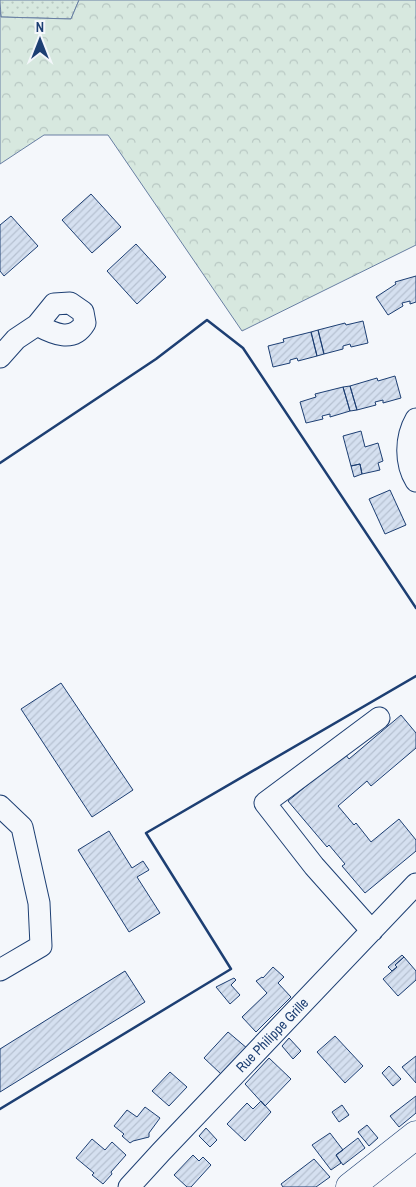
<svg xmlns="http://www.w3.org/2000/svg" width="416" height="1187" font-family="'Archivo Narrow',sans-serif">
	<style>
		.grass { fill: url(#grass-dots); stroke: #687fa3 }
		.forest { fill: url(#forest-crowns); stroke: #687fa3 }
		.building { fill: url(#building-hatch); stroke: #1d3f73 }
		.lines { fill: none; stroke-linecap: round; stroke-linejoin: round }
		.minor-casing { stroke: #1d3f73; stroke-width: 23 }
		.major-casing { stroke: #1d3f73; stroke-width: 29 }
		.minor { stroke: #f4f7fb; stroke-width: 21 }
		.major { stroke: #f4f7fb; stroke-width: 28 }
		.wall { stroke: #1d3f73; stroke-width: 2.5 }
		.labels { text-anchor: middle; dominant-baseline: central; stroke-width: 4; stroke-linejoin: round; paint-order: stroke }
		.street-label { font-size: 14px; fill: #1d3f73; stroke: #f4f7fb }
	</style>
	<defs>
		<pattern id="grass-dots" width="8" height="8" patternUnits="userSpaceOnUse" patternTransform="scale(1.25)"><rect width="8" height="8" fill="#d7e8df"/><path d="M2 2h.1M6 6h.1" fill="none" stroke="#b8c8c3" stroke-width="1.8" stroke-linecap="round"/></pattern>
		<pattern id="forest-crowns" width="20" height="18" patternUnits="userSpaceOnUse" patternTransform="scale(1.25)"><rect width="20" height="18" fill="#d7e8df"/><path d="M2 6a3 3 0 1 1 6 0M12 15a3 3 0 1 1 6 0" fill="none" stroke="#b8c8c3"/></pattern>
		<pattern id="building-hatch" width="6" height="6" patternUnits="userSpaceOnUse" patternTransform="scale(1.25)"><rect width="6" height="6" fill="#d5e0f0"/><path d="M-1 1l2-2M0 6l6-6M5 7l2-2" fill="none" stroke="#b6c1d1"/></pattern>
	</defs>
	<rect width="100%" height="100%" fill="#f4f7fb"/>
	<path class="grass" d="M0,0H79L71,19L1,17Z"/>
	<path class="forest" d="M79,0H416V245L242,331L108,135H44L0,164V10L1,17L71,19Z"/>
	<path class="building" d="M91,194L121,227L92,253L62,220Z
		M11,216L38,246L4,276L0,271V225Z
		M136,244L166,277L137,304L107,271Z
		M416,276V302L410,304V301L402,303L403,306L388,315L376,297L396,284L395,282Z
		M363,321L368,343L351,347L350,344L343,346V349L324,354L318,330L345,323L346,325Z
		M318,330L324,354L317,356L311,332Z
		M311,332L317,356L298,361L297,358L290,360V363L273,367L268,346L284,342L283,339Z
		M395,376L401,398L383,403V400L375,402L376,405L357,410L350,386L377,378L378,381Z
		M350,386L357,410L350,411L343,387Z
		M343,387L350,411L330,417V414L322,416L323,419L306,423L300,402L316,397L315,394Z
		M361,431L365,447L378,443L383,461L378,463L380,470L362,474L360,464L351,466L343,436Z
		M360,464L362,474L354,477L351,466Z
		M390,490L406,525L385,534L369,499Z
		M61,683L133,790L92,817L21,709Z
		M401,715L416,733V748L371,786L367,781L338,806L354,825L356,823L371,842L399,819L416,840V851L365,893L342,866L345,864L329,845L327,847L288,801L345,754L349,759Z
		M109,831L132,868L143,861L149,870L137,877L160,913L129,932L78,850Z
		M402,955L404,957L395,965L397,967L392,971L388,967Z
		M404,957L416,971V980L398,996L383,979L397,967L395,965Z
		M273,967L284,977L278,983L291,997L256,1032L242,1017L267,993L256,981L262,977L263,978Z
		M125,971L145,1002L0,1092V1049Z
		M234,978L236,980L231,985L240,995L230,1004L216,987Z
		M228,1032L248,1049L221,1074L204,1058Z
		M335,1036L363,1066L345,1083L317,1052Z
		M289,1038L301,1051L293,1059L282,1046Z
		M416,1056V1083L402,1067Z
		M269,1058L291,1079L265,1106L245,1084Z
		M389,1066L401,1079L393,1086L382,1073Z
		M170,1072L187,1087L169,1106L152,1091Z
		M416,1096V1113L399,1127L390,1116Z
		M261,1101L271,1112L245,1141L227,1124L247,1103L253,1109Z
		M342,1105L349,1115L339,1122L332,1112Z
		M145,1107L160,1118L149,1133V1137L133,1141L130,1143L122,1136L124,1134L114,1126L127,1110L137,1117Z
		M367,1125L378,1138L369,1146L358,1132Z
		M206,1128L217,1140L210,1147L199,1136Z
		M330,1133L343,1150L336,1155L341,1163L331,1170L312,1145Z
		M358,1138L365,1148L343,1165L336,1155Z
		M92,1139L105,1150L112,1142L126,1155L111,1172L112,1174L103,1184L92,1175L94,1173L76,1158Z
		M193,1155L199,1161L203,1157L211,1165L191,1187H187L174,1175Z
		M314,1159L330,1177L316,1187H283L281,1184Z"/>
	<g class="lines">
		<defs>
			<path id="minor" d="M0,357L16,339L37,325L54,304L70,303L83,312L85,323C73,343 54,334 37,325
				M416,419C405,438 405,463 416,481
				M0,806L22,827L39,903L41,946L0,970
				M372,931L314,866L265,803L379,718
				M129,1187L161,1152L416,884"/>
			<path id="major" d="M350,1187L416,1135"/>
		</defs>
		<use href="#minor" class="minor-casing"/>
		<use href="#major" class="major-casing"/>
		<use href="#minor" class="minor"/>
		<use href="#major" class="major"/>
		<path class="wall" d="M0,463L156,359L207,320L243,348L416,608
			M0,1109L231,969L146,833L416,676"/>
	</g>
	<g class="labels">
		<g class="street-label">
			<text transform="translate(272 1035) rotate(-46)">Rue Philippe Grille</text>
		</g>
	</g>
	<g transform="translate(40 40)" stroke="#f4f7fb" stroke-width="4" paint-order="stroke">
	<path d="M0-4L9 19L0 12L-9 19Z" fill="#1d3f73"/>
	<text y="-8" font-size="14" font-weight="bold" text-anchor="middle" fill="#1d3f73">N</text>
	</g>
</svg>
